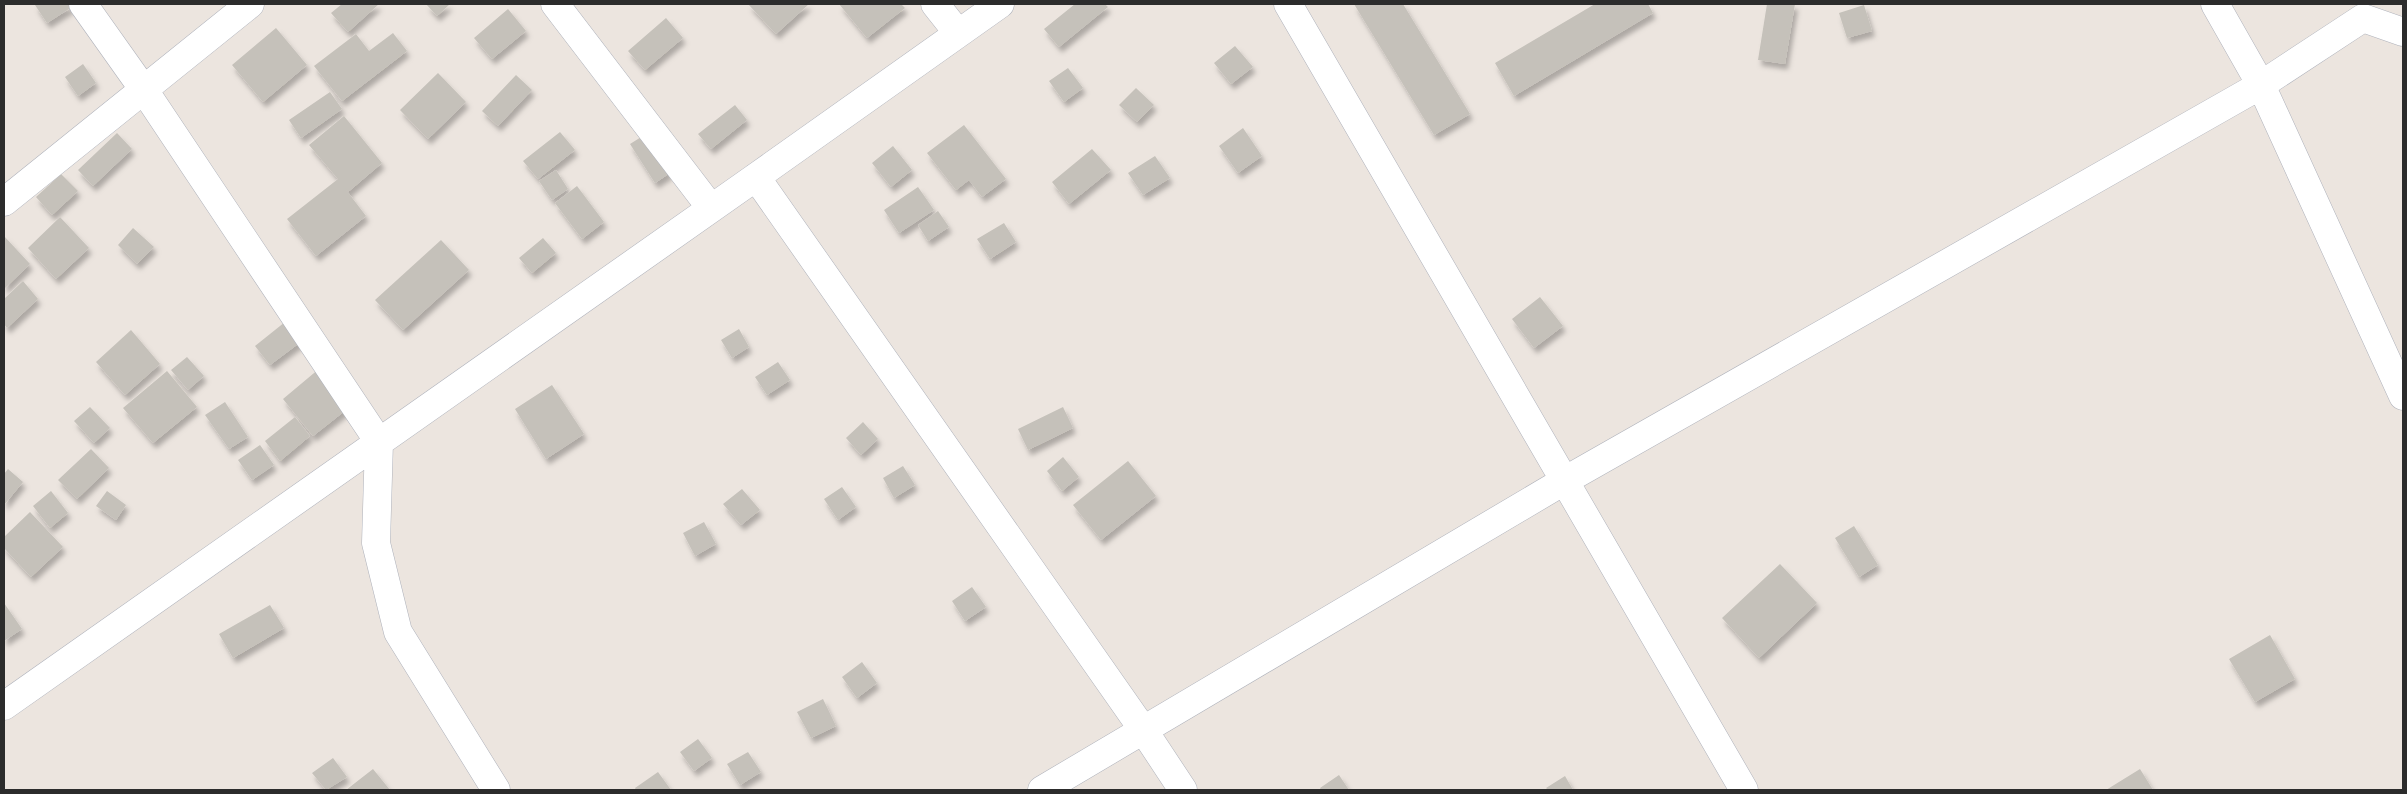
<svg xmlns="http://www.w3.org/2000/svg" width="2407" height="794" font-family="'Work Sans',sans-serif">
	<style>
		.building { fill: #c5c1ba; filter: url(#shadow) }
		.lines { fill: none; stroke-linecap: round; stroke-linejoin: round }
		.minor-casing { stroke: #afb2bb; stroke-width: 29 }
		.minor { stroke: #fff; stroke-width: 28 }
	</style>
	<defs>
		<filter id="shadow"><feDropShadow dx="3" dy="5.5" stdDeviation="2.5" flood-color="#0004"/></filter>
	</defs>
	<rect width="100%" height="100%" fill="#ece5df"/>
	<path class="building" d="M37,4H70L72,7L47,23L35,5Z
		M342,4H379L348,32L331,13Z
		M426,4H450L437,16Z
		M748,4H809L776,34Z
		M839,4H901L905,8L867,38Z
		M1075,4H1105L1108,7L1059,47L1044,29Z
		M1354,4H1403L1470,114L1434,135Z
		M1595,4H1648L1653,13L1514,96L1495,63Z
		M1767,4H1795L1785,64L1758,60Z
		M1864,5L1872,31L1847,38L1839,13Z
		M508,9L526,31L492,59L474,38Z
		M666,18L683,38L645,70L628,51Z
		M276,28L307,65L263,102L232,65Z
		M393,33L407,51L342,101L314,66L356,34L369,51Z
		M1235,46L1253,67L1231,84L1214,63Z
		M83,64L96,83L78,96L65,77Z
		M1068,68L1083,88L1064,102L1049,81Z
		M438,73L466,102L428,139L400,110Z
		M516,75L532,90L498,126L482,111Z
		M1136,88L1154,105L1137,122L1119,105Z
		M330,92L342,109L301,138L289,120Z
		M735,105L747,120L711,149L698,134Z
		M344,116L382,163L348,192L343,186L366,216L316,256L287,219L338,179L309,145Z
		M964,125L1006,179L982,197L969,180L956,190L927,153Z
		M1243,128L1262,156L1238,173L1219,146Z
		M560,132L575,150L538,179L523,161Z
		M117,133L132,149L93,186L78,170Z
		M646,134L670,173L655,183L630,144Z
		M893,146L912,170L891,187L872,163Z
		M1092,149L1111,170L1069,204L1052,182Z
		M1155,156L1170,178L1143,195L1128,173Z
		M556,170L568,189L552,200L539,181Z
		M61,174L78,191L52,215L36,197Z
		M577,186L604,222L582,239L555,203Z
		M918,187L934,210L899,233L884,210Z
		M938,211L949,227L928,241L918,225Z
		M60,217L89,248L56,279L28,248Z
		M1004,223L1016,242L990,259L977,239Z
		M133,228L154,247L137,264L118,245Z
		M4,236L30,264L4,289Z
		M543,238L556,253L532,273L519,258Z
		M441,240L469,270L403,330L375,300Z
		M23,281L38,299L7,328L4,324V299Z
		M1540,297L1563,326L1534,348L1512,319Z
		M290,318L306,338L270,365L255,346Z
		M739,329L749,347L732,358L721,340Z
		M131,330L160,364L125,395L96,362Z
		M187,357L204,376L188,390L171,370Z
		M778,362L790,380L767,395L755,377Z
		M320,368L351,406L313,436L283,399Z
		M167,371L197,407L153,443L123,408Z
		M552,385L584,434L546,459L515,409Z
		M225,402L248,437L229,449L205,415Z
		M90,407L110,428L94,443L74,421Z
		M1063,407L1073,428L1028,450L1018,429Z
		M295,417L310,436L280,461L265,441Z
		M863,422L878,439L861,455L846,438Z
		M260,445L274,465L252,480L238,460Z
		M91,449L109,468L77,499L58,480Z
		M1063,457L1079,477L1062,491L1047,471Z
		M1128,461L1156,496L1101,540L1073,505Z
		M903,466L915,485L894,498L883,478Z
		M8,469L23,482L4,505V474Z
		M842,487L856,507L838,520L824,499Z
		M742,489L760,510L741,525L723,504Z
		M51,491L68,513L50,528L33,506Z
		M107,491L126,505L116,520L96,506Z
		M30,512L63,547L31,577L4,548V537Z
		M704,522L716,544L695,556L683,533Z
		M1854,526L1878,565L1859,577L1835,538Z
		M1780,564L1817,603L1759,658L1722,618Z
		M972,587L986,607L965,621L952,601Z
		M4,603L22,629L4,641Z
		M270,605L284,628L233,658L219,634Z
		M2270,635L2295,679L2255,702L2229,659Z
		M862,662L877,683L857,698L842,677Z
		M823,699L836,726L811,738L797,712Z
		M698,739L712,758L694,771L680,752Z
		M748,752L761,772L740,785L727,764Z
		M333,758L347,777L326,790L312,773Z
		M373,769L390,790H346Z
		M2140,769L2153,790H2106Z
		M658,772L671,790H636L635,788Z
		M1339,775L1349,790H1321L1320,788Z
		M1565,776L1573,790H1548L1546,788Z"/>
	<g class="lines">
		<defs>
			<path id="minor" d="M83,4L144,90L379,442L376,543L398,632L496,790
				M555,4L711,208
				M935,4L958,33
				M1288,4L1744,790
				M2215,4L2261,85L2403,396
				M756,177L1144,731L1183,790
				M4,202L250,4
				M4,706L756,177L1000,4
				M1042,790L1564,481L2261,85L2363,18L2403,32"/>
		</defs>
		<use href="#minor" class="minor-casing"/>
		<use href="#minor" class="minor"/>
	</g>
	<rect width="2407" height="794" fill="none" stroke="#2c2c2c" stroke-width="10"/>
</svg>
